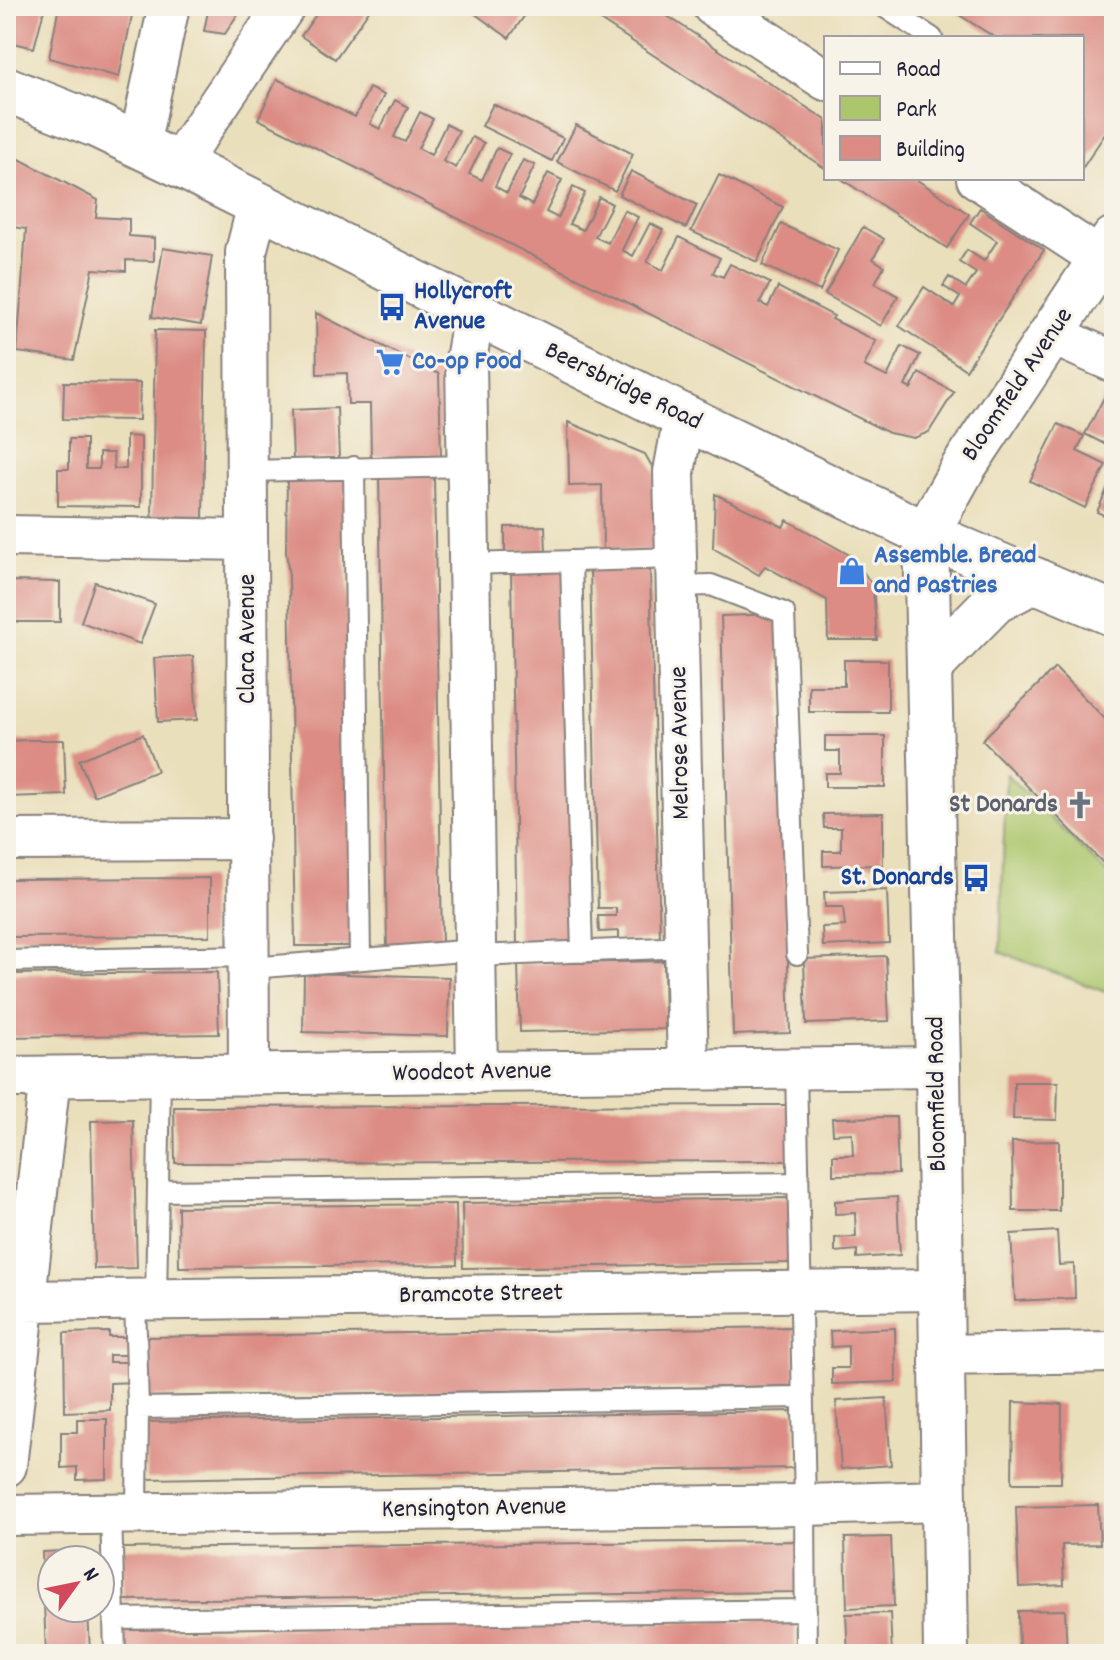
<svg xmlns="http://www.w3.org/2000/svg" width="1120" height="1660" font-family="Dekko,sans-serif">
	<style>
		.green { fill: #acc66c; stroke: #677454; stroke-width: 2 }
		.building { fill: #dc8c84 }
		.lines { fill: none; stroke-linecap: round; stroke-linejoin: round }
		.service-casing { stroke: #86807b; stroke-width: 24 }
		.minor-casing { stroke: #86807b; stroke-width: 44 }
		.tertiary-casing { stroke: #86807b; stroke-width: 48 }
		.secondary-casing { stroke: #86807b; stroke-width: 48 }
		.service { stroke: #fff; stroke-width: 20 }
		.minor { stroke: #fff; stroke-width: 40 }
		.tertiary { stroke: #fff; stroke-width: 44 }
		.secondary { stroke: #fff; stroke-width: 44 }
		.labels { text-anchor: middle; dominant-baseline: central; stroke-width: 6; stroke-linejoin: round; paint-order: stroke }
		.transit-label { font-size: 26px; font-weight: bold; fill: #164399; stroke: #f7f3e8; text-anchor: start }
		.shop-label { font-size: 26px; font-weight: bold; fill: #366cbe; stroke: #f7f3e8; text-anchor: start }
		.street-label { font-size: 26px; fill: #22223b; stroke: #f7f3e8 }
		.worship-label { font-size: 26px; font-weight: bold; fill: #5b616d; stroke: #f7f3e8; text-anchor: end }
	</style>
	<rect width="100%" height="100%" fill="#f7f3e8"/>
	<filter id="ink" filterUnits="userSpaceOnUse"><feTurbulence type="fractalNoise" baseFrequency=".0125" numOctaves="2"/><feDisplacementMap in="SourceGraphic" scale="16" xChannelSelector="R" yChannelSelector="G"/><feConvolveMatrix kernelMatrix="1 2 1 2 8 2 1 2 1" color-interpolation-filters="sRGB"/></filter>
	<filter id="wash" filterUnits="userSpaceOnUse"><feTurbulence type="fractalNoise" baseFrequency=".006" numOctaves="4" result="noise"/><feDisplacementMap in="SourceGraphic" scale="32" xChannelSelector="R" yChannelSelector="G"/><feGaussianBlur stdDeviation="1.8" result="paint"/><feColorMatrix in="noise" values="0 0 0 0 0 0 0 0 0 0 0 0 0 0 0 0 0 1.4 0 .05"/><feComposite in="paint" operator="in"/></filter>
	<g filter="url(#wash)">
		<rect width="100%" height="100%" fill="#eadfbb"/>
		<path class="green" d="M1006,774L1114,880V977L1105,992L1000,952Z"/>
		<g id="blocks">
			<path class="building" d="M6,6H45L34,48L6,41Z
				M59,6H134L119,77L49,58Z
				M209,6H243L225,34L204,31Z
				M322,6H372L335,59L301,36Z
				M464,6H525L529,9L509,38Z
				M579,6H652L777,88L826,120V169Z
				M945,6H1114V120L1082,169V38H996Z
				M277,79L355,117L369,88L384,95L370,124L380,129L395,100L408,107L394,137L405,142L420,112L433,119L418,148L431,155L446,124L459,131L443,161L456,168L472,137L484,143L469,174L482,180L497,148L510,154L495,186L507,193L523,160L535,165L519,198L532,205L548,173L562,180L546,212L558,218L573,187L585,193L569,224L583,230L599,197L612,204L595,237L608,243L624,210L638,217L622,250L633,256L650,223L663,230L647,262L663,270L679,237L720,258L713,273L723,277L730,264L770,283L760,303L768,307L778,287L834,316L832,319L876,341L864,366L887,377L902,346L920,355L905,386L911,389L919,373L954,392L929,432L914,438L889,433L258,119Z
				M493,104L563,138L552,161L482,126Z
				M576,125L633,154L615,191L557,162Z
				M6,152L98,200L96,217L129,219V236L154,238V261L126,260V271L93,269L74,360L17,352L26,229L6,226Z
				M631,171L697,205L686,228L619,195Z
				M719,175L783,207L757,262L691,231Z
				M840,178H914L969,214L947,248Z
				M980,208L1044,250L966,370L899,326L924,287L954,307L960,297L943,286L949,277L966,288L976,273L959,262L967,250L984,261L997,241L970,223Z
				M781,224L838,250L820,291L762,265Z
				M863,227L884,239L873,259L884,266L875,283L898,296L881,326L825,294Z
				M163,248L212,256L201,325L152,317Z
				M316,313L439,374L441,456L371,457L370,404H348L347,373L317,374Z
				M155,330L206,331L203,518L152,517Z
				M64,382L140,383L139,420L63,419Z
				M1110,386L1114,388V449L1085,434Z
				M337,408L339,458L293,460L291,410Z
				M568,422L645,454L655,472L657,550L603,551L602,485L569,486Z
				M1058,424L1084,436L1077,451L1106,465L1085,508L1030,481Z
				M126,436L141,437V507L58,506V469H69V439H86V469H99V453H113L114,469H126Z
				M1114,473V520L1097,512Z
				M434,475L442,945L387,946L379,476Z
				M346,476L344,552L347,575L353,946H295L289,576L286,552L287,477Z
				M715,494L783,527L787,520L853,557L873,586L877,640H828L827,600L765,566L759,575L713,548Z
				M545,526L546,552L505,553V527Z
				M650,567L660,939L619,941V931L599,932L598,916H616V908H598L590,569Z
				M570,569L575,944L517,945L511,570Z
				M6,581L60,582V622H6Z
				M95,582L155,604L140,644L81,622Z
				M778,614L790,1033L733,1035L721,616Z
				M193,656L197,720L158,722L154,658Z
				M844,660H888V712H809V686H844Z
				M1055,668L1114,728V874L982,740Z
				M143,734L157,771L94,796L79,760Z
				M825,736H885V787H825V773H840V751H825Z
				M30,740H64L66,795L6,797V741Z
				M883,813V865L823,866V851H841V828H824L823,814Z
				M210,878V936L6,937V879Z
				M887,890L889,943L823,946L822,927L845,926L843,907H825L824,892Z
				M886,956L889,1021L806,1024L804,959Z
				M664,961L665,1029L520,1032L518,964Z
				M217,972L219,1034L6,1037V974Z
				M304,973L449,977L448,1036L303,1032Z
				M1014,1082H1058L1057,1120L1013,1119Z
				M791,1105V1161L175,1163L174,1107Z
				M896,1117L898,1174L833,1175V1155H853L852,1133L833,1134L832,1118Z
				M133,1120L137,1268L94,1269L91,1121Z
				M1059,1141V1211H1013L1012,1142Z
				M897,1197L900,1255L857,1258V1250L835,1252V1238L856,1237L855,1213L835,1214V1201Z
				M791,1198L792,1263L463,1268L462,1203Z
				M456,1204L457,1265L179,1267L178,1207Z
				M1057,1231L1059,1265L1074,1264L1075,1298L1015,1301L1011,1234Z
				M794,1327L795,1386L146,1397V1337Z
				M895,1328L896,1382L832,1384V1368H848V1346L831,1347L830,1331Z
				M109,1332V1337H133V1355H109V1362H133L134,1382L110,1383V1410L65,1412L64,1333Z
				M886,1398L891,1465L841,1469L836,1401Z
				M1013,1402L1062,1404L1061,1483H1012Z
				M794,1411L795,1468L146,1479L145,1422Z
				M77,1419H107V1479L77,1480V1467L61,1468V1432H77Z
				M1098,1505L1100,1544L1062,1545L1064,1585L1019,1587L1016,1507Z
				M891,1537L894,1606L847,1608L845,1538Z
				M801,1541L802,1592L123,1600L122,1548Z
				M85,1550L86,1560H52V1608H88L90,1654H46L42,1552Z
				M1065,1610L1067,1654H1019L1018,1611Z
				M890,1613L892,1654H848L846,1614Z
				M795,1620V1654H121V1630Z"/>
		</g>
	</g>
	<g filter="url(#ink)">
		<use href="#blocks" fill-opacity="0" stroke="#86807b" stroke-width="2"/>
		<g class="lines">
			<defs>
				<path id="service" d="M883,6L932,38
					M354,467L360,959
					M247,471L468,466
					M571,561L582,952
					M469,564L676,558
					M678,586L711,585L784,613L797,954
					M476,956L686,947
					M6,961L251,956
					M251,968L475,950
					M796,1068L805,1505L806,1654
					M158,1191L798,1183
					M135,1299L138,1408L137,1513
					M156,1299L160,1076
					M138,1408L802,1397
					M111,1513L115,1654
					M115,1619L806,1610"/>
				<path id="minor" d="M713,6L826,80
					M139,145L169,6
					M178,164L285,6
					M977,178L1101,259
					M474,313L466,360L477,1073
					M1051,334L1114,362
					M684,417L674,472L688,1070
					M6,536L247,540
					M6,840L249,839
					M249,1075L246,252L258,205
					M6,1077L938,1067
					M23,1301L939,1290
					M941,1355L1114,1352
					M6,1466L50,1077
					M6,1515L805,1505L942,1501"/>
				<path id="tertiary" d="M930,667L995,601L1035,580
					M946,1654L938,1067L926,534L963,468L1114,239"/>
				<path id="secondary" d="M6,89L96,125L178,164L684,417L926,534L1114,614"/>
			</defs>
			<use href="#service" class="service-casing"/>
			<use href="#minor" class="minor-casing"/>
			<use href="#tertiary" class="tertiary-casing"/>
			<use href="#secondary" class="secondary-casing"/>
			<use href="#service" class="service"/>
			<use href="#minor" class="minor"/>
			<use href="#tertiary" class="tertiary"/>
			<use href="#secondary" class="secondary"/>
		</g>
	</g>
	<defs>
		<symbol id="bus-bare" viewBox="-9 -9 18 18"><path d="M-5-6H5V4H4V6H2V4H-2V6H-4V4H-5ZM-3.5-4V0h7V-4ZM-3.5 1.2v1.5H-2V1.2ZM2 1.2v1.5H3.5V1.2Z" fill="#1a4fb4" stroke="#f7f3e8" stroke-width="2.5" paint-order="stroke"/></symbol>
		<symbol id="supermarket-bare" viewBox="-9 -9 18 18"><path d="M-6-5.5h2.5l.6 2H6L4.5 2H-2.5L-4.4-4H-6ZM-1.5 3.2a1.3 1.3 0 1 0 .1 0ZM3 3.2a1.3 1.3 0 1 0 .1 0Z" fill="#3f7fe0" stroke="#f7f3e8" stroke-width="2.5" paint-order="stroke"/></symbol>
		<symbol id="shop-bare" viewBox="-9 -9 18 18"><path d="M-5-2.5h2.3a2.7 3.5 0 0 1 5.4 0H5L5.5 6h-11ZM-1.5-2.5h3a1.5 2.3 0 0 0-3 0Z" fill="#3f7fe0" stroke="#f7f3e8" stroke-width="2.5" paint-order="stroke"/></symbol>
		<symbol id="church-bare" viewBox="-9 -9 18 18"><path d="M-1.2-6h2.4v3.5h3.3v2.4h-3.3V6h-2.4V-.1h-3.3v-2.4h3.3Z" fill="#6b7280" stroke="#f7f3e8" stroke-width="2.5" paint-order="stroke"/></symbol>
	</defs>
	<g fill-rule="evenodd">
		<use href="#bus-bare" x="372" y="287" width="40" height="40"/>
		<use href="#supermarket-bare" x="370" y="342" width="40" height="40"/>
		<use href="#shop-bare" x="832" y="551" width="40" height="40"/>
		<use href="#church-bare" x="1060" y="785" width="40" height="40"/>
		<use href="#bus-bare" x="956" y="858" width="40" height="40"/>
	</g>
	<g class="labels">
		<g class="transit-label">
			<text x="414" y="292">Hollycroft<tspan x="414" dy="30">Avenue</tspan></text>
			<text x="954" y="878" text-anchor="end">St. Donards</text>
		</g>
		<g class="shop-label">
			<text x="412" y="362">Co-op Food</text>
			<text x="874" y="556">Assemble. Bread<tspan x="874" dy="30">and Pastries</tspan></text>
		</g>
		<g class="street-label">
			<text transform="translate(1018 385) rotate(-56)">Bloomfield Avenue</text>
			<text transform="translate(623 387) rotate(26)">Beersbridge Road</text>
			<text transform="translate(248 639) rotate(-90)">Clara Avenue</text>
			<text transform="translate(681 743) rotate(-91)">Melrose Avenue</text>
			<text transform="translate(472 1073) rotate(-1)">Woodcot Avenue</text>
			<text transform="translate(938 1094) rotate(-91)">Bloomfield Road</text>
			<text transform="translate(481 1295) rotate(-1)">Bramcote Street</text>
			<text transform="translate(474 1509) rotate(-1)">Kensington Avenue</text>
		</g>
		<g class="worship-label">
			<text x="1058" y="805">St Donards</text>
		</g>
	</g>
	<rect width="1120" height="1660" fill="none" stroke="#f7f3e8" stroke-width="32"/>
	<rect x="824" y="36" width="260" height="144" fill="#f7f3e8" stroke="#a29fa3" stroke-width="2"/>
	<rect x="840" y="62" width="40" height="12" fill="#ffffff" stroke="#a29fa3" stroke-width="2"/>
	<text x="896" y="76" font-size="24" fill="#22223b">Road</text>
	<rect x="840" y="96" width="40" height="24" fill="#acc66c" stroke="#a29fa3" stroke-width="2"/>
	<text x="896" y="116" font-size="24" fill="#22223b">Park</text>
	<rect x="840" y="136" width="40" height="24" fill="#dc8c84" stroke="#a29fa3" stroke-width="2"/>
	<text x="896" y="156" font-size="24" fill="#22223b">Building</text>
	<g transform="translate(76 1584) rotate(57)"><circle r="38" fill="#f7f3e8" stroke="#a29fa3" stroke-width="2"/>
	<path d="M0-6L14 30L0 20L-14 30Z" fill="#d1495b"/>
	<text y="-12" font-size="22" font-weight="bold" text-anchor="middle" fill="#22223b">N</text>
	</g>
</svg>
